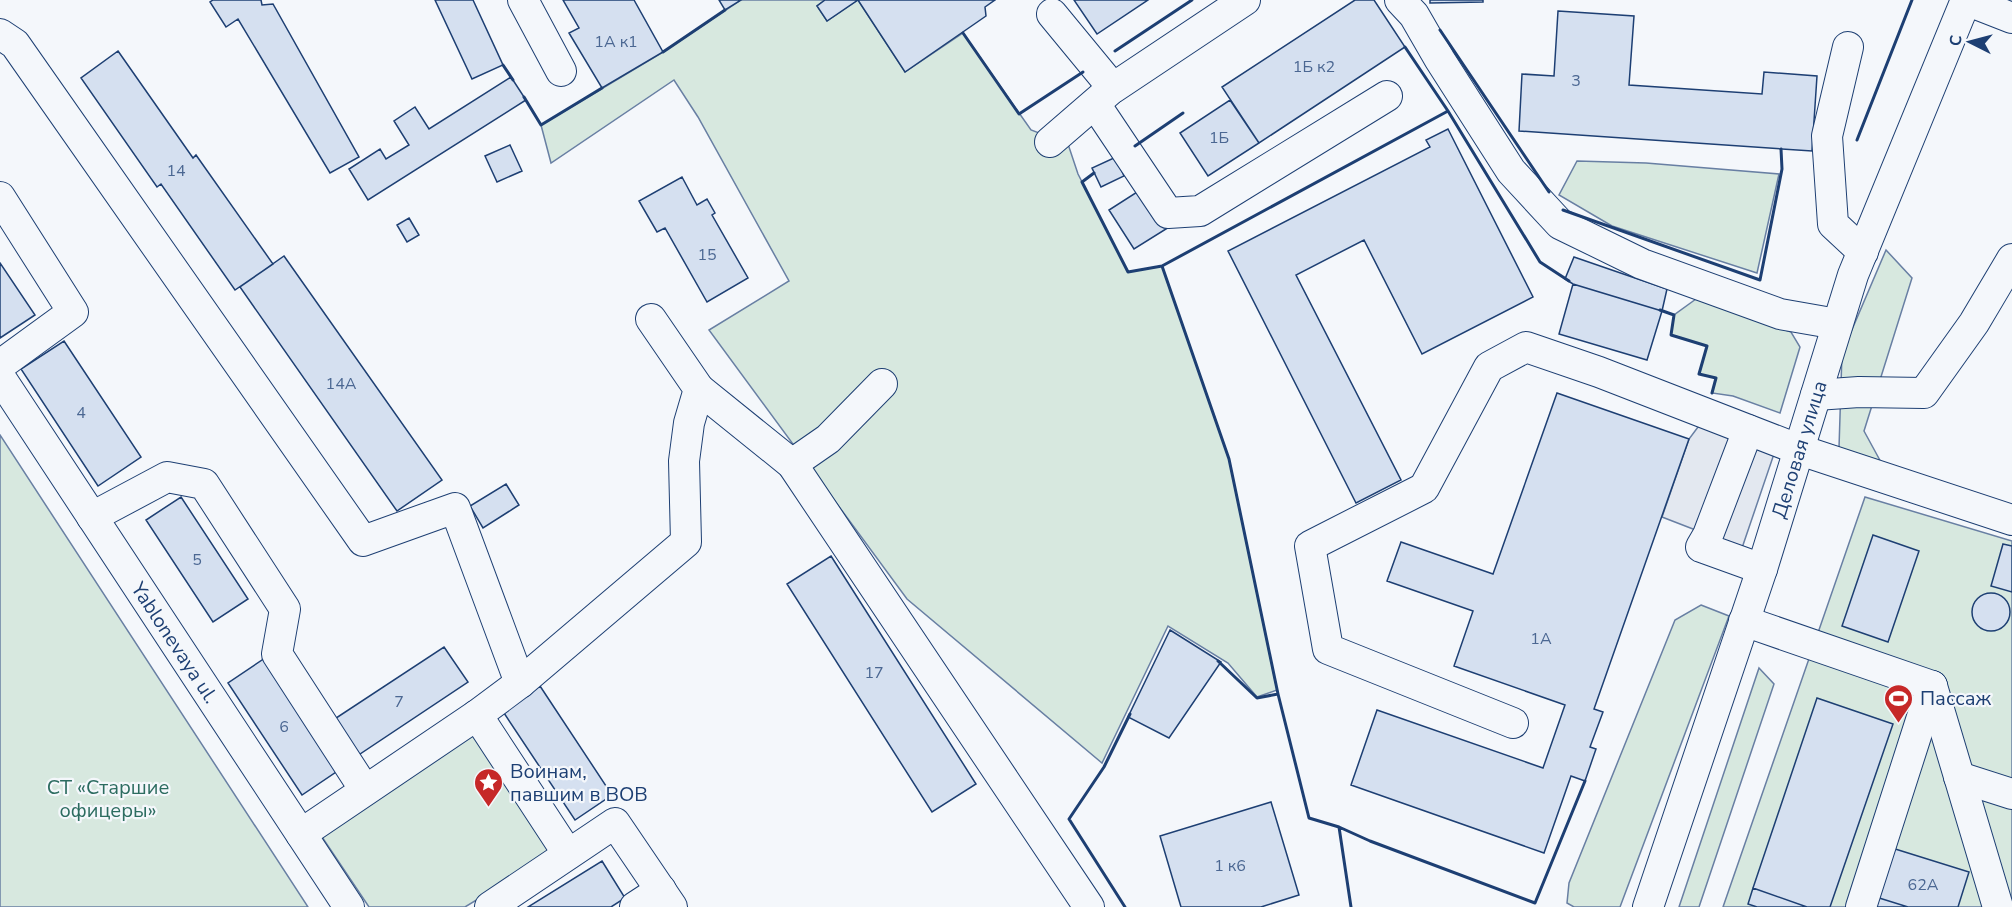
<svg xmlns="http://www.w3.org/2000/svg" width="2012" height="907" font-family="'Nunito Sans',sans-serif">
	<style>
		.green { fill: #d7e8df; stroke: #687fa3; stroke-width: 1.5 }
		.parking { fill: #e3e8f0; stroke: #687fa3; stroke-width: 1.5 }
		.building { fill: #d5e0f0; stroke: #1d3f73; stroke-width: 1.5 }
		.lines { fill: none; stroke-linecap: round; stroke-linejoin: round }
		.minor-casing { stroke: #1d3f73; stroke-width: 32 }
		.minor { stroke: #f4f7fb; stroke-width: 30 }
		.wall { stroke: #1d3f73; stroke-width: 3 }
		.labels { text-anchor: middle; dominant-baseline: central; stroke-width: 4.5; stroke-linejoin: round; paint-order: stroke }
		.number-label { font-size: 16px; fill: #4b6792 }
		.street-label { font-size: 20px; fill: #1d3f73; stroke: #f4f7fb }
		.poi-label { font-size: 20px; fill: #1d3f73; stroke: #f4f7fb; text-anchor: start }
		.park-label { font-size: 20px; fill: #2c6c60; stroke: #f4f7fb }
	</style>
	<rect width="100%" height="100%" fill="#f4f7fb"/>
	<path class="green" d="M741,0H825L817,6L827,21L858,0L905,72L963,33L1031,130L1068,144L1078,174L1128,272L1162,266L1229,459L1277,690L1257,697L1228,663L1168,626L1102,763L907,599L709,330L789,281L698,117L674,80L551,163L541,125L663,52Z
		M1577,161L1646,163L1779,174L1757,273L1612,226L1559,195Z
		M1886,250L1912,278L1864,431L1882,464L1839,448L1842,353Z
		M1696,299L1791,332L1800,347L1780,413L1733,396L1712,393L1716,378L1699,374L1707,346L1671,335L1674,315Z
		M0,435L308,907H0Z
		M1865,497L2012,541V907H1723Z
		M1701,605L1729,616L1620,907H1574L1567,903L1569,883L1675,620Z
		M1759,668L1774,684L1699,907H1679Z
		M472,730L552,854L465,907H369L320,834Z"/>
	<path class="parking" d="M1701,423L1775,451L1742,548L1662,517L1689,439Z"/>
	<path class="building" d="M213,0H261L262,5L273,4L359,157L330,173L238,19L226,27L210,2Z
		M435,0H473L503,65L472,79Z
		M563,0H634L663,52L602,88L569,33L579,28Z
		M719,0H741L725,10Z
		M825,0H995L985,7L986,16L905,72L858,0L827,21L817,6Z
		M1074,0H1148L1097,34Z
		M1355,0H1374L1405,47L1259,143L1222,87Z
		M1430,0H1483V2L1430,3Z
		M1558,11L1634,16L1629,85L1762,94L1764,72L1817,76L1812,151L1519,131L1522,74L1554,76Z
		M118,51L193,158L196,155L273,264L235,290L161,184L157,187L81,78Z
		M511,77L526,100L368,200L349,169L380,149L386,159L409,145L394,121L415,107L429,129Z
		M1230,100L1259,143L1208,176L1180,133Z
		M1448,129L1533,297L1422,354L1364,240L1296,275L1401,480L1356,503L1228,251L1430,147L1426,140Z
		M510,145L522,171L497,182L485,156Z
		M1116,157L1124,176L1101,187L1092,168Z
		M682,177L697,205L707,199L715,213L712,215L748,278L707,302L665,228L657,232L639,201Z
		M1148,185L1174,224L1134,249L1109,210Z
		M409,218L419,235L407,242L397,225Z
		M284,256L442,480L397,511L240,287Z
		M1574,257L1667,289L1662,311L1573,284L1565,279Z
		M0,263L35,315L0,338Z
		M1573,284L1662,311L1647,360L1559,334Z
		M64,341L141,457L98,486L21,369Z
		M1557,393L1689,439L1594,709L1603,712L1590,747L1596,749L1585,781L1571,776L1544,853L1351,785L1377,710L1543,768L1565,705L1454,666L1473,611L1387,581L1401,542L1493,574Z
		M506,484L519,505L483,528L470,506Z
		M181,497L248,599L213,622L146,520Z
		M1873,535L1919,551L1888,642L1842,626Z
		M2003,544L2012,546V592L1991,586Z
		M831,556L976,784L932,812L787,584Z
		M1972 612a19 19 0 1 1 38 0a19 19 0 1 1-38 0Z
		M1170,630L1221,662L1169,738L1128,717Z
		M444,647L468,682L354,758L330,722Z
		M265,658L339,770L302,795L228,683Z
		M540,686L612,795L575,820L502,710Z
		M1817,698L1893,724L1830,907H1807L1753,888Z
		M1271,802L1299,895L1261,907H1181L1160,836Z
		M1892,848L1969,872L1958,907H1908L1876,897Z
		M602,861L625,898L611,907H528Z
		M1753,888L1807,907H1757L1748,904Z
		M1876,897L1908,907H1873Z"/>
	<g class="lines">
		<defs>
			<g id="minor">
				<path d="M523,0L561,71"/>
				<path d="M1400,0L1414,15L1440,60L1511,171L1560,224L1642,264L1780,314L1837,324"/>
				<path d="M1966,0L2012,18"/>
				<path d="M1052,14L1113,88L1245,0"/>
				<path d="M0,34L15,44L363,541L455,508L520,683"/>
				<path d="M1848,47L1827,136L1833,224L1863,252"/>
				<path d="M1095,104L1168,213L1200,211L1387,96"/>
				<path d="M1050,142L1109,91"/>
				<path d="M0,197L73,312L0,365"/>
				<path id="s1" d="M0,377L349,907"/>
				<path d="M699,389L792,464L1089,907"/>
				<path d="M1816,395L1859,392L1924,393L1974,323L2012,259"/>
				<path d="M1748,430L1708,535L1701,547L1762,569"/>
				<path d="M792,464L828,439L882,384"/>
				<path d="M92,517L167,477L204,484L285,609L277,654L365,790"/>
				<path d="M1744,621L1932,686"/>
				<path d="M1932,686L1998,907"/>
				<path d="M477,715L568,854"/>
				<path d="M1513,723L1328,649L1310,546L1424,488L1489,367L1526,347L1599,372L1800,450L2012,520"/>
				<path d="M1959,777L2012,794"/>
				<path d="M301,834L477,715L520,683L686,542L684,461L689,423L699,389L651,319"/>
				<path d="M490,907L615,823L672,907"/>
				<path d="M635,907L661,890"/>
				<path id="s2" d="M1648,907L1762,569L1853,275L1966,0"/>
				<path d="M1861,907L1932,686"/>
			</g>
		</defs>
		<use href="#minor" class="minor-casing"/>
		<use href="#minor" class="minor"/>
		<path class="wall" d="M1440,30L1549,192
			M963,33L1019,114L1083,72
			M1405,47L1448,111L1540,262L1569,281
			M1115,51L1192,0
			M663,52L725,10
			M503,65L513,80
			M524,97L541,125L602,88
			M1857,140L1912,0
			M1135,146L1183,113
			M1094,173L1082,182L1128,272L1162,266L1229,459L1278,694
			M1563,210L1760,280L1782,169L1781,149
			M1162,266L1448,111
			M1660,310L1674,315L1671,335L1707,346L1699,374L1716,378L1712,393
			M1218,661L1257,698L1278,694L1309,818L1339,827L1351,907
			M1339,827L1370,841L1535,903L1585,781
			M1125,907L1069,819L1104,767L1130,714"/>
	</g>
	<defs>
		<symbol id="stadium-pin" viewBox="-11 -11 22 30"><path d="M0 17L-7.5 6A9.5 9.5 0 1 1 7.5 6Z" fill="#c62828" stroke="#f4f7fb"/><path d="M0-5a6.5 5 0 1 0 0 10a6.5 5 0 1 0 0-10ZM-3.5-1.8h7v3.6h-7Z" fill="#fff"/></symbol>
		<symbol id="sight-pin" viewBox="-11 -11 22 30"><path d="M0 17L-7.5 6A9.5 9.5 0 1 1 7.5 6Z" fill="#c62828" stroke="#f4f7fb"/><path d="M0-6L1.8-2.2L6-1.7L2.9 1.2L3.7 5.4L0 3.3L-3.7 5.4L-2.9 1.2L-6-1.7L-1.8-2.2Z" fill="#fff"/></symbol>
	</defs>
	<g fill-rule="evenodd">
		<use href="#stadium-pin" x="1882" y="682" width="33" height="45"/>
		<use href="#sight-pin" x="472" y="766" width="33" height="45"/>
	</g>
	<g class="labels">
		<g class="number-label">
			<text x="616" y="42">1А к1</text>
			<text x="1314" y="67">1Б к2</text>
			<text x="1576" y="81">3</text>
			<text x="1219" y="138">1Б</text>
			<text x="176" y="171">14</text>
			<text x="707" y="255">15</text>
			<text x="341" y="384">14А</text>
			<text x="81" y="413">4</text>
			<text x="197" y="560">5</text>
			<text x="1541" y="639">1А</text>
			<text x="874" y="673">17</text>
			<text x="399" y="702">7</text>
			<text x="284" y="727">6</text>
			<text x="1230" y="866">1 к6</text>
			<text x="1923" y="885">62А</text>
		</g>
		<g class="street-label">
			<text stroke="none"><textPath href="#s2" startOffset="482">Деловая улица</textPath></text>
			<text stroke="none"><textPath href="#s1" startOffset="318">Yablonevaya ul.</textPath></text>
		</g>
		<g class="poi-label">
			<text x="1920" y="698">Пассаж</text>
			<text x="510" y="771">Воинам,<tspan x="510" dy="23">павшим в ВОВ</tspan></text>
		</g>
		<g class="park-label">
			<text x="108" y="787">СТ «Старшие<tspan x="108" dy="23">офицеры»</tspan></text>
		</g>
	</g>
	<g transform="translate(1970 42) rotate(276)" stroke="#f4f7fb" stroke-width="4.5" paint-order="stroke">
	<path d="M0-4.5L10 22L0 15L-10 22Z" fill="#1d3f73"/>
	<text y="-9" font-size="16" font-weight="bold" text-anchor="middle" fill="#1d3f73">С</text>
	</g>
</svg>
